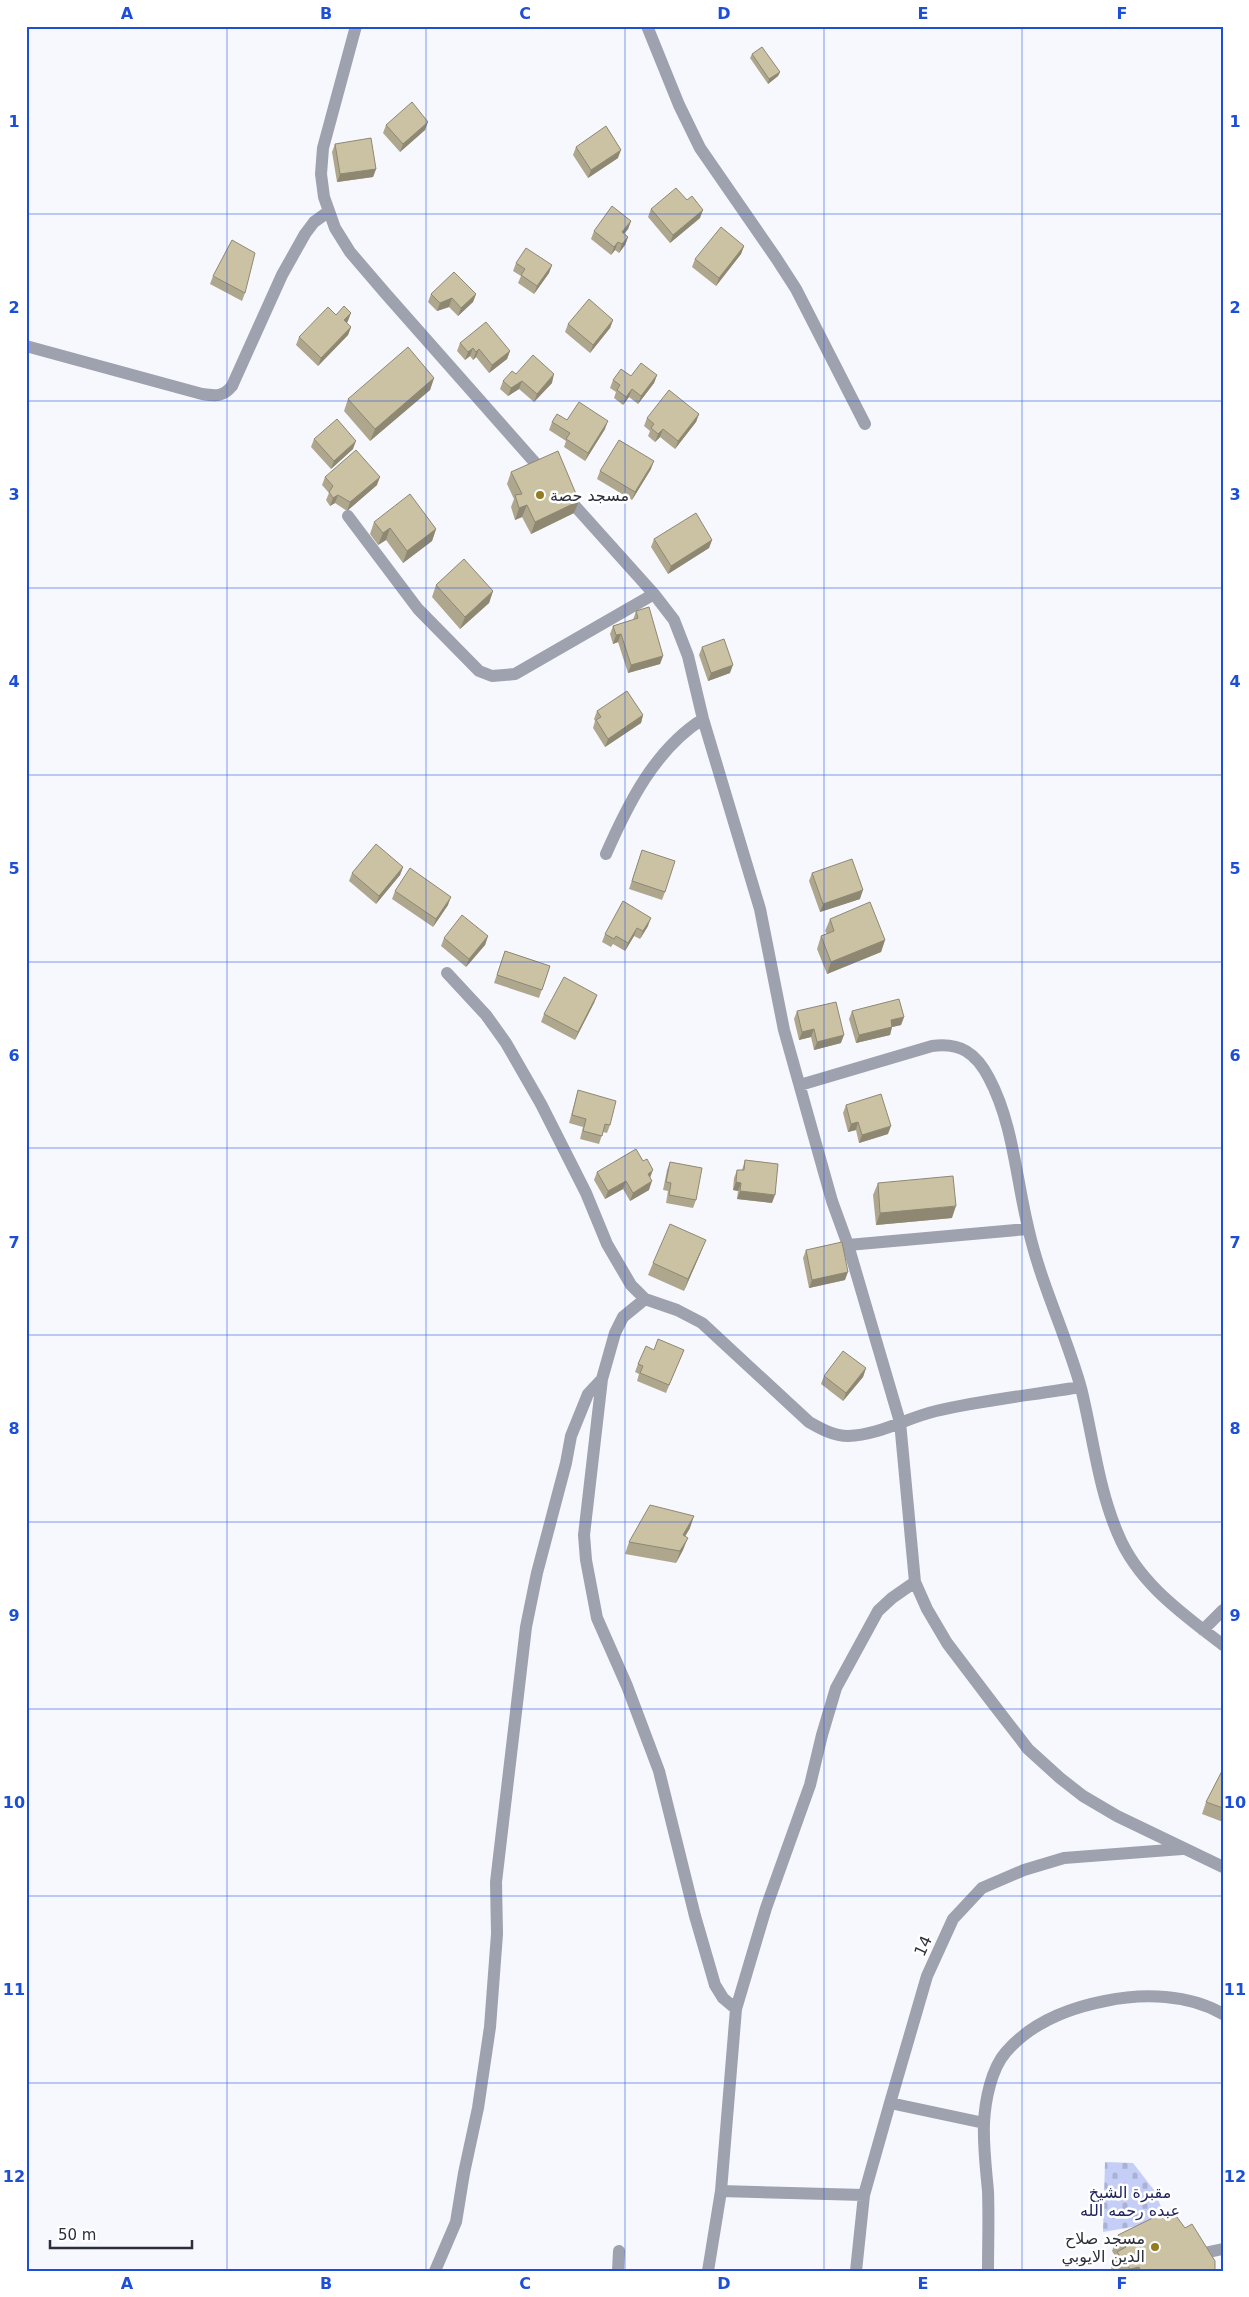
<svg xmlns="http://www.w3.org/2000/svg" width="1249" height="2297" font-family="'DejaVu Sans','Noto Naskh Arabic',sans-serif">
	<style>
		.cemetery { fill: url(#cemetery-stones) }
		.lines { fill: none; stroke-linecap: round; stroke-linejoin: round }
		.minor { stroke: #9ea1ae; stroke-width: 12 }
		.wall { fill: #afa78d }
		.shaded-wall { fill: #8e8873 }
		.building { fill: #cbc2a4; stroke: #8e8873 }
		.grid { fill: none; stroke: #1d4ed8; stroke-width: 1; stroke-opacity: 0.55 }
		.poi-dot { fill: #937b22; stroke: #fff; stroke-width: 2 }
		.labels { text-anchor: middle; dominant-baseline: central; stroke-width: 5; stroke-linejoin: round; paint-order: stroke }
		.poi-label { font-size: 16px; fill: #2c2e3a; stroke: #fff; text-anchor: start }
		.street-label { font-size: 16px; fill: #2c2e3a; stroke: #fff }
		.park-label { font-size: 16px; fill: #1f235b; stroke: #fff }
		.neatline { fill: none; stroke: #1d4ed8; stroke-width: 2 }
		.grid-label { font-size: 16px; text-anchor: middle; font-weight: bold; fill: #1d4ed8 }
	</style>
	<defs>
		<pattern id="cemetery-stones" width="16" height="16" patternUnits="userSpaceOnUse" patternTransform="scale(1.25)"><rect width="16" height="16" fill="#c5cef6"/><path d="M2 7V4a2 2 0 0 1 4 0v3zM10 15v-3a2 2 0 0 1 4 0v3z" fill="#a9b1d4"/></pattern>
	</defs>
	<rect width="100%" height="100%" fill="#f6f8fe"/>
	<path class="cemetery" d="M1105,2162L1133,2163L1154,2190L1167,2221L1103,2232Z"/>
	<g class="lines">
		<path class="minor" d="M356,26L323,148L321,174L324,197L335,228L350,252L386,294L545,474
			M647,26L679,105L700,148L776,258L796,289L865,424
			M26,346L202,394C216,396 223,397 232,386L282,275L305,234L314,222L328,212
			M566,496L654,594L674,620L688,656L703,719L760,909L784,1030L832,1201L848,1245L900,1422L915,1582L927,1609L947,1643L991,1701L1028,1749L1060,1778L1083,1796L1117,1816L1223,1867
			M348,516L418,609L479,671L492,676L515,674L654,594
			M606,854C628,804 655,749 703,719
			M447,973L486,1015L506,1043L541,1104L586,1193L607,1244L631,1285L645,1299
			M800,1085L932,1046C960,1042 976,1053 989,1078C1013,1123 1016,1178 1028,1227C1040,1282 1066,1334 1081,1388C1093,1436 1098,1488 1118,1534C1138,1583 1183,1614 1223,1645
			M848,1245L1028,1229
			M1203,1630L1223,1610
			M736,2009L723,1998L715,1985L695,1916L659,1771L627,1686L597,1618L586,1560L584,1535L602,1379L615,1333L623,1317L645,1299L677,1310L702,1323L809,1422C821,1429 834,1436 848,1436C880,1435 906,1418 936,1411C983,1400 1033,1395 1080,1387
			M890,2103L984,2123
			M721,2191L864,2195
			M435,2271L456,2222L464,2173L478,2108L490,2027L497,1934L496,1882L526,1627L537,1573L566,1463L571,1436L588,1394L602,1379
			M618,2271L619,2251
			M708,2271L721,2191L736,2009L766,1908L810,1785L822,1735L836,1688L878,1611L892,1598L915,1582
			M856,2271L864,2195L890,2103L927,1976L953,1919L982,1888L1024,1870L1064,1858L1182,1849
			M988,2271C988,2244 989,2218 988,2191C986,2169 983,2145 984,2123C985,2101 991,2069 1006,2052C1031,2023 1069,2008 1105,2001C1143,1993 1189,1994 1223,2014
			M1196,2271L1204,2253L1223,2249"/>
	</g>
	<path class="wall" d="M752,54L780,72L778,76L768,84L750,58Z
		M386,125L425,130L400,152L383,133Z
		M335,144L376,169L373,177L337,182L332,152Z
		M576,147L618,158L588,178L573,155Z
		M687,200L700,218L670,243L648,217L651,209Z
		M631,221L628,229L624,234L628,237L625,245L619,253L615,250L611,255L591,239L594,231Z
		M744,246L741,254L716,286L692,267L695,259Z
		M516,263L552,265L549,273L534,294L518,283L521,276L513,271Z
		M213,276L245,293L242,301L210,284Z
		M431,294H476L473,302L458,316L449,307L437,311L428,302Z
		M336,315L348,321L347,323L351,327L348,335L318,366L296,345L299,337Z
		M613,320L610,328L590,353L565,332L568,324Z
		M460,343L510,351L507,359L489,373L476,357L473,360L470,356L465,360L457,351Z
		M516,374L552,383L534,402L519,389L508,396L500,389L503,381Z
		M657,375L654,383L638,404L629,397L623,405L614,398L616,392L610,388L613,380L631,376Z
		M434,378L430,390L370,441L344,411L348,399Z
		M699,414L696,422L675,449L660,437L655,442L648,436L650,431L644,426L647,418Z
		M567,420L605,429L585,461L564,447L566,441L549,430L552,422Z
		M314,439L353,449L331,469L311,447Z
		M651,469L632,500L597,479L600,471Z
		M511,472L579,501L574,513L531,534L522,517L515,520L511,507L514,499L507,484Z
		M325,477L377,485L347,511L335,503L330,506L326,500L329,493L322,485Z
		M374,522L436,529L432,541L403,563L386,540L378,545L370,534Z
		M654,539L712,540L709,548L668,574L651,547Z
		M436,585L493,591L489,603L460,629L432,597Z
		M636,611L663,656L660,664L628,673L618,642L613,644L610,634L613,626L633,620Z
		M702,647L730,673L708,681L699,655Z
		M597,711L643,715L641,723L605,747L593,728L595,721L594,719Z
		M642,850L665,892L662,900L629,889Z
		M403,867L400,875L376,904L349,881L352,873Z
		M812,873L860,899L820,912L809,881Z
		M395,891L448,905L433,927L392,899Z
		M830,919L885,940L881,952L827,974L817,949L821,936L827,934L825,931Z
		M648,926L640,939L634,936L625,951L613,944L611,947L602,942L605,934Z
		M488,936L485,945L466,967L441,946L444,938Z
		M505,951L550,966L539,998L494,983Z
		M597,995L594,1003L575,1040L541,1022L544,1014Z
		M797,1011L841,1043L814,1050L811,1037L799,1040L794,1019Z
		M852,1011L904,1017L901,1025L892,1027L890,1035L856,1043L849,1019Z
		M578,1090L610,1125L607,1133L603,1132L599,1144L580,1139L583,1127L569,1123Z
		M846,1105L888,1134L859,1143L856,1130L848,1132L843,1113Z
		M745,1160L772,1203L737,1199L738,1191L733,1190L734,1178L737,1170H742Z
		M670,1162L696,1200L693,1208L666,1203L668,1191L663,1190L667,1170Z
		M597,1172L650,1178L649,1190L630,1201L623,1189L605,1199L594,1180Z
		M878,1183L952,1218L876,1225L873,1195Z
		M806,1250L845,1280L809,1288L803,1258Z
		M701,1252L684,1291L648,1275L653,1263Z
		M654,1350H684L666,1393L637,1381L639,1374L635,1372L638,1364Z
		M866,1368L863,1377L843,1401L821,1384L824,1376Z
		M690,1528L685,1536L683,1550L676,1563L625,1554L629,1542Z
		M1223,1769V1822L1202,1814L1206,1802Z
		M1118,2235L1215,2271H1113L1111,2268L1115,2256L1112,2251Z"/>
	<path class="shaded-wall" d="M780,72L778,76L768,84L769,79Z
		M428,122L425,130L400,152L403,144Z
		M621,150L618,158L588,178L591,170Z
		M376,169L373,177L337,182L340,174Z
		M703,210L700,218L670,243L673,235Z
		M631,221L628,229L619,240L622,232Z
		M628,237L625,245L619,253L622,244Z
		M618,242L615,250L611,255L614,247Z
		M744,246L741,254L716,286L719,278Z
		M552,265L549,273L534,294L537,286Z
		M476,294L473,302L458,316L461,308Z
		M452,298L449,307L437,311L440,303Z
		M351,313L348,321L341,328L344,320Z
		M613,320L610,328L590,353L593,345Z
		M351,327L348,335L318,366L321,358Z
		M473,348L470,356L465,360L468,352Z
		M479,349L476,357L473,360L476,352Z
		M510,351L507,359L489,373L492,365Z
		M554,374L552,383L534,402L537,394Z
		M657,375L654,383L638,404L641,396Z
		M434,378L430,390L370,441L375,429Z
		M522,381L519,389L508,396L511,388Z
		M632,389L629,397L623,405L626,397Z
		M699,414L696,422L675,449L678,441Z
		M608,421L605,429L585,461L588,453Z
		M663,429L660,437L655,442L658,434Z
		M356,441L353,449L331,469L334,461Z
		M654,461L651,469L632,500L635,492Z
		M380,477L377,485L347,511L350,502Z
		M338,495L335,503L330,506L333,498Z
		M579,501L574,513L531,534L535,522Z
		M527,505L522,517L515,520L519,508Z
		M390,528L386,540L378,545L383,533Z
		M436,529L432,541L403,563L407,551Z
		M712,540L709,548L668,574L671,566Z
		M493,591L489,603L460,629L465,617Z
		M621,634L618,642L613,644L616,635Z
		M663,656L660,664L628,673L631,665Z
		M733,665L730,673L708,681L711,673Z
		M643,715L641,723L605,747L608,739Z
		M403,867L400,875L376,904L379,896Z
		M863,890L860,899L820,912L823,904Z
		M451,897L448,905L433,927L436,919Z
		M651,918L648,926L640,939L643,931Z
		M637,928L634,936L625,951L628,943Z
		M488,936L485,945L466,967L469,959Z
		M885,940L881,952L827,974L831,962Z
		M597,995L594,1003L575,1040L578,1032Z
		M904,1017L901,1025L888,1028L891,1020Z
		M892,1027L890,1035L856,1043L859,1035Z
		M814,1029L811,1037L799,1040L802,1032Z
		M844,1035L841,1043L814,1050L817,1042Z
		M858,1122L856,1130L848,1132L851,1124Z
		M891,1126L888,1134L859,1143L862,1135Z
		M653,1170L650,1178L648,1174Z
		M626,1181L623,1189L605,1199L608,1191Z
		M652,1181L649,1190L630,1201L633,1193Z
		M736,1182L741,1183L738,1191L733,1190Z
		M740,1191L775,1195L772,1203L737,1199Z
		M956,1206L952,1218L876,1225L880,1213Z
		M706,1240L701,1252L684,1291L688,1279Z
		M848,1272L845,1280L809,1288L812,1280Z
		M866,1368L863,1377L843,1401L846,1393Z
		M694,1516L690,1528L679,1547L683,1535Z
		M688,1538L683,1550L676,1563L680,1551Z
		M1139,2267L1138,2271H1130V2269Z"/>
	<path class="building" d="M762,47L780,72L769,79L752,54Z
		M412,102L428,122L403,144L386,125Z
		M606,126L621,150L591,170L576,147Z
		M371,138L376,169L340,174L335,144Z
		M676,188L687,200L692,196L703,210L673,235L651,209Z
		M612,206L631,221L622,232L628,237L622,244L618,242L614,247L594,231Z
		M721,227L744,246L719,278L695,259Z
		M232,240L255,253L245,293L213,276Z
		M526,248L552,265L537,286L521,275L525,269L516,263Z
		M454,272L476,294L461,308L452,298L440,303L431,294Z
		M589,299L613,320L593,345L568,324Z
		M344,306L351,313L344,320L351,327L321,358L299,337L328,307L336,315Z
		M486,322L510,351L492,365L479,349L476,352L473,348L468,352L460,343Z
		M408,347L434,378L375,429L348,399Z
		M533,355L554,374L537,394L522,381L511,388L503,381L512,371L516,374Z
		M641,363L657,375L641,396L632,389L626,397L617,390L620,385L613,380L621,369L631,376Z
		M669,390L699,414L678,441L663,429L658,434L651,428L654,424L647,418Z
		M579,402L608,421L588,453L566,439L570,433L552,422L557,414L567,420Z
		M337,419L356,441L334,461L314,439Z
		M619,440L654,461L635,492L600,471Z
		M356,450L380,477L350,502L338,495L333,498L329,492L333,486L325,477Z
		M558,451L579,501L535,522L527,505L519,508L515,495L522,494L511,472Z
		M410,494L436,529L407,551L390,528L383,533L374,522Z
		M696,513L712,540L671,566L654,539Z
		M464,559L493,591L465,617L436,585Z
		M649,607L663,656L631,665L621,634L616,635L613,626L638,618L636,611Z
		M724,639L733,665L711,673L702,647Z
		M627,691L643,715L608,739L596,720L601,717L597,711Z
		M376,844L403,867L379,896L352,873Z
		M642,850L675,861L665,892L632,881Z
		M852,859L863,890L823,904L812,873Z
		M410,868L451,897L436,919L395,891Z
		M623,901L651,918L643,931L637,928L628,943L616,936L614,939L605,934Z
		M870,902L885,940L831,962L821,936L834,931L830,919Z
		M462,915L488,936L469,959L444,938Z
		M505,951L550,966L542,990L497,975Z
		M564,977L597,995L578,1032L544,1014Z
		M899,999L904,1017L891,1020L892,1027L859,1035L852,1011Z
		M836,1002L844,1035L817,1042L814,1029L802,1032L797,1011Z
		M578,1090L616,1101L610,1125L605,1124L602,1136L583,1131L586,1119L572,1115Z
		M881,1094L891,1126L862,1135L858,1122L851,1124L846,1105Z
		M636,1149L643,1161L647,1159L653,1170L648,1174L652,1181L633,1193L626,1181L608,1191L597,1172Z
		M745,1160L778,1164L775,1195L740,1191L741,1183L736,1182L737,1170H744Z
		M670,1162L702,1168L696,1200L669,1195L671,1183L666,1182Z
		M953,1176L956,1206L880,1213L878,1183Z
		M670,1224L706,1240L688,1279L653,1263Z
		M842,1242L848,1272L812,1280L806,1250Z
		M658,1339L684,1350L669,1385L640,1373L643,1366L638,1364L646,1346L654,1350Z
		M843,1351L866,1368L846,1393L824,1376Z
		M650,1505L694,1516L683,1535L688,1538L680,1551L629,1542Z
		M1223,1769V1808L1206,1802Z
		M1171,2209L1185,2228L1192,2224L1215,2261V2271H1141L1139,2267L1130,2269L1117,2252L1126,2247L1118,2235Z"/>
	<path class="grid" d="M227,26V2271M426,26V2271M625,26V2271M824,26V2271M1022,26V2271M26,214H1223M26,401H1223M26,588H1223M26,775H1223M26,962H1223M26,1148H1223M26,1335H1223M26,1522H1223M26,1709H1223M26,1896H1223M26,2083H1223"/>
	<g class="poi-dot">
		<circle cx="540" cy="495" r="5"/>
		<circle cx="1155" cy="2247" r="5"/>
	</g>
	<g class="labels">
		<g class="poi-label">
			<text x="550" y="495">مسجد حصة</text>
			<text x="1145" y="2238" text-anchor="end">مسجد صلاح<tspan x="1145" dy="18">الدين الايوبي</tspan></text>
		</g>
		<g class="street-label">
			<text transform="translate(923 1946) rotate(-65)">14</text>
		</g>
		<g class="park-label">
			<text x="1130" y="2192">مقبرة الشيخ<tspan x="1130" dy="18">عبده رحمه الله</tspan></text>
		</g>
	</g>
	<rect width="1249" height="2297" fill="none" stroke="#ffffff" stroke-width="55"/>
	<path d="M50 2240v8h142v-8" fill="none" stroke="#2c2e3a" stroke-width="2.5"/>
	<text x="58" y="2240" font-size="15" fill="#2c2e3a" stroke="#ffffff" stroke-width="4" paint-order="stroke">50 m</text>
	<rect x="28" y="28" width="1194" height="2242" class="neatline"/>
	<g class="grid-label">
		<text x="127" y="19">A</text>
		<text x="326" y="19">B</text>
		<text x="525" y="19">C</text>
		<text x="724" y="19">D</text>
		<text x="923" y="19">E</text>
		<text x="1122" y="19">F</text>
		<text x="14" y="127">1</text>
		<text x="1235" y="127">1</text>
		<text x="14" y="313">2</text>
		<text x="1235" y="313">2</text>
		<text x="14" y="500">3</text>
		<text x="1235" y="500">3</text>
		<text x="14" y="687">4</text>
		<text x="1235" y="687">4</text>
		<text x="14" y="874">5</text>
		<text x="1235" y="874">5</text>
		<text x="14" y="1061">6</text>
		<text x="1235" y="1061">6</text>
		<text x="14" y="1248">7</text>
		<text x="1235" y="1248">7</text>
		<text x="14" y="1434">8</text>
		<text x="1235" y="1434">8</text>
		<text x="14" y="1621">9</text>
		<text x="1235" y="1621">9</text>
		<text x="14" y="1808">10</text>
		<text x="1235" y="1808">10</text>
		<text x="14" y="1995">11</text>
		<text x="1235" y="1995">11</text>
		<text x="14" y="2182">12</text>
		<text x="1235" y="2182">12</text>
		<text x="127" y="2289">A</text>
		<text x="326" y="2289">B</text>
		<text x="525" y="2289">C</text>
		<text x="724" y="2289">D</text>
		<text x="923" y="2289">E</text>
		<text x="1122" y="2289">F</text>
	</g>
</svg>
